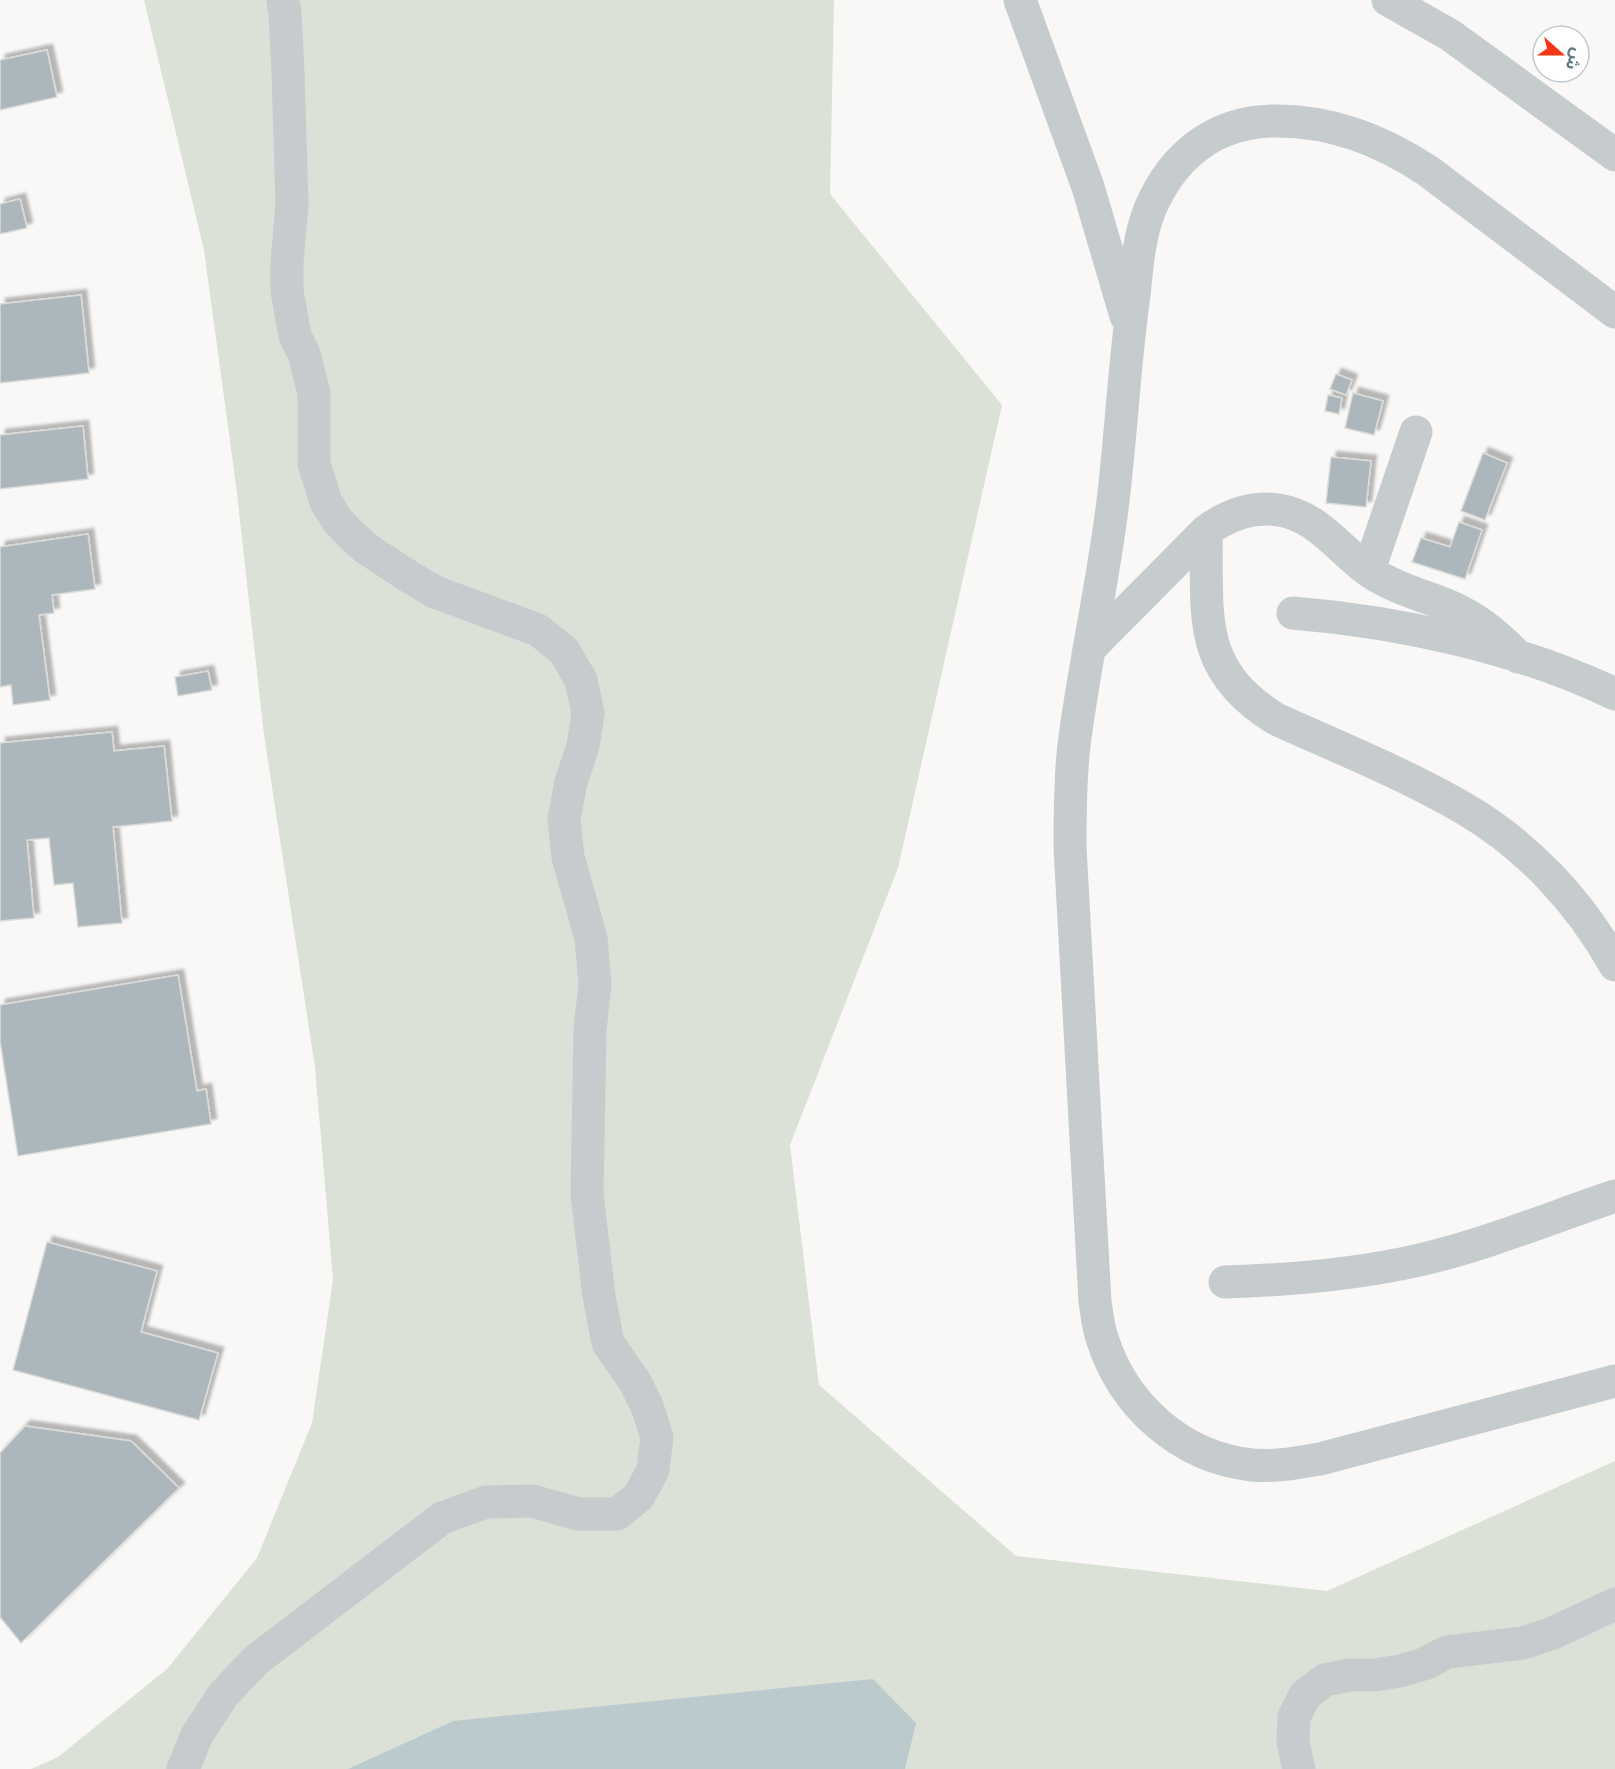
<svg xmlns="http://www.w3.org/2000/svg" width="1615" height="1769" font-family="'Exo 2','Noto Sans Arabic',sans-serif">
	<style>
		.green { fill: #dbe1d6 }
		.water { fill: #bbcbcd }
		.building { fill: #abb7bc; stroke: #dadad8; stroke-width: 1.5; filter: url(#shadow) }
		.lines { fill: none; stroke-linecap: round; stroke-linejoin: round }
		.minor { stroke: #c6cbce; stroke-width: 33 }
	</style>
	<defs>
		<filter id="shadow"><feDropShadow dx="5.5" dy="-5.5" stdDeviation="1.5" flood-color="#0004"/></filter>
	</defs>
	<rect width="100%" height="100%" fill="#f9f8f6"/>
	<path class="green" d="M144,0H834L830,194L1002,405L898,868L790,1145L819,1385L1016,1556L1327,1591L1615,1461V1769H31L58,1757L167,1669L257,1558L312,1423L333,1280L315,1067L264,735L236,485L204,250Z"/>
	<path class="water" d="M873,1679L916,1723L905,1769H348L453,1721Z"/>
	<path class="building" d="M47,50L57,97L0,110V60Z
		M20,199L27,228L0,234V204Z
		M81,295L89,373L0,383V304Z
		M1336,374L1352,380L1346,395L1330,389Z
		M1353,393L1383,401L1374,435L1345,428Z
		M1328,395L1342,398L1339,414L1325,411Z
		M83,426L88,479L0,489V435Z
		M1483,453L1507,463L1485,520L1461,511Z
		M1331,457L1371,461L1366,507L1326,503Z
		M1459,522L1482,530L1465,579L1412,562L1421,538L1450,547Z
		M88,534L95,589L52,595L54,613L39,615L50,700L13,705L11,685L0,687V547Z
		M208,671L212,690L178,696L175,677Z
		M112,732L114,751L164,746L172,821L113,827L122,923L78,927L73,883L54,885L49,838L27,840L34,918L0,921V743Z
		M178,975L197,1091L206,1089L211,1124L18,1156L0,1041V1005Z
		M47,1242L157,1271L141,1332L218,1353L199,1420L13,1370Z
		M25,1426L131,1441L179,1488L21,1643L0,1617V1453Z"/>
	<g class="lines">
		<path class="minor" d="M1020,0L1088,187L1126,316
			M1388,0L1450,35L1615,155
			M1615,312L1428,171C1381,140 1331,120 1273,121C1215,122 1173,155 1150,209C1139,236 1137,266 1134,295C1124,366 1121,438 1112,509C1102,588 1084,666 1074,745C1070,779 1070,813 1070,847L1095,1302C1097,1314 1098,1327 1102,1338C1123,1405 1180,1457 1252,1465C1275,1467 1297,1463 1320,1459L1615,1381
			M1206,531C1208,615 1195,669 1276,719C1340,748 1405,774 1465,809C1528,846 1580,902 1615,965
			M1369,570L1416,432
			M1293,613C1400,622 1517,647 1615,694
			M1091,647L1206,531C1228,515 1251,506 1279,510C1317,516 1339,549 1369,571C1394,588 1422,595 1449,606C1477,618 1498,635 1518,657
			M1225,1282C1290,1280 1352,1275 1415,1261C1483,1246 1550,1218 1615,1196
			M183,1769L197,1735L223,1695L255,1661L442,1518L486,1502L532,1501L578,1514H617L639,1496L653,1470L657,1437L647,1406L635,1382L608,1343L599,1296L587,1194L590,1030L595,984L591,938L568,857L564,819L571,782L583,746L588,713L581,680L564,651L538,630L435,592L405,574L367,549L351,535L337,520L326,502L314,464V393L304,354L295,336L287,291V262L292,204L288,72L285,13L283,0
			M1299,1769L1293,1742L1294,1717L1305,1695L1325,1680L1350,1675H1375L1400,1671L1424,1664L1447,1652L1523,1643L1553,1633L1615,1604"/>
	</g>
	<g transform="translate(1561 54) rotate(111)"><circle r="28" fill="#ffffff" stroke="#bfc9ce" stroke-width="1.5"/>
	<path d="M0-4.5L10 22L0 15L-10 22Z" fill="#f53619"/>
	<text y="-9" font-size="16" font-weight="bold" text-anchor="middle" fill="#607884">ش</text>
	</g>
</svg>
